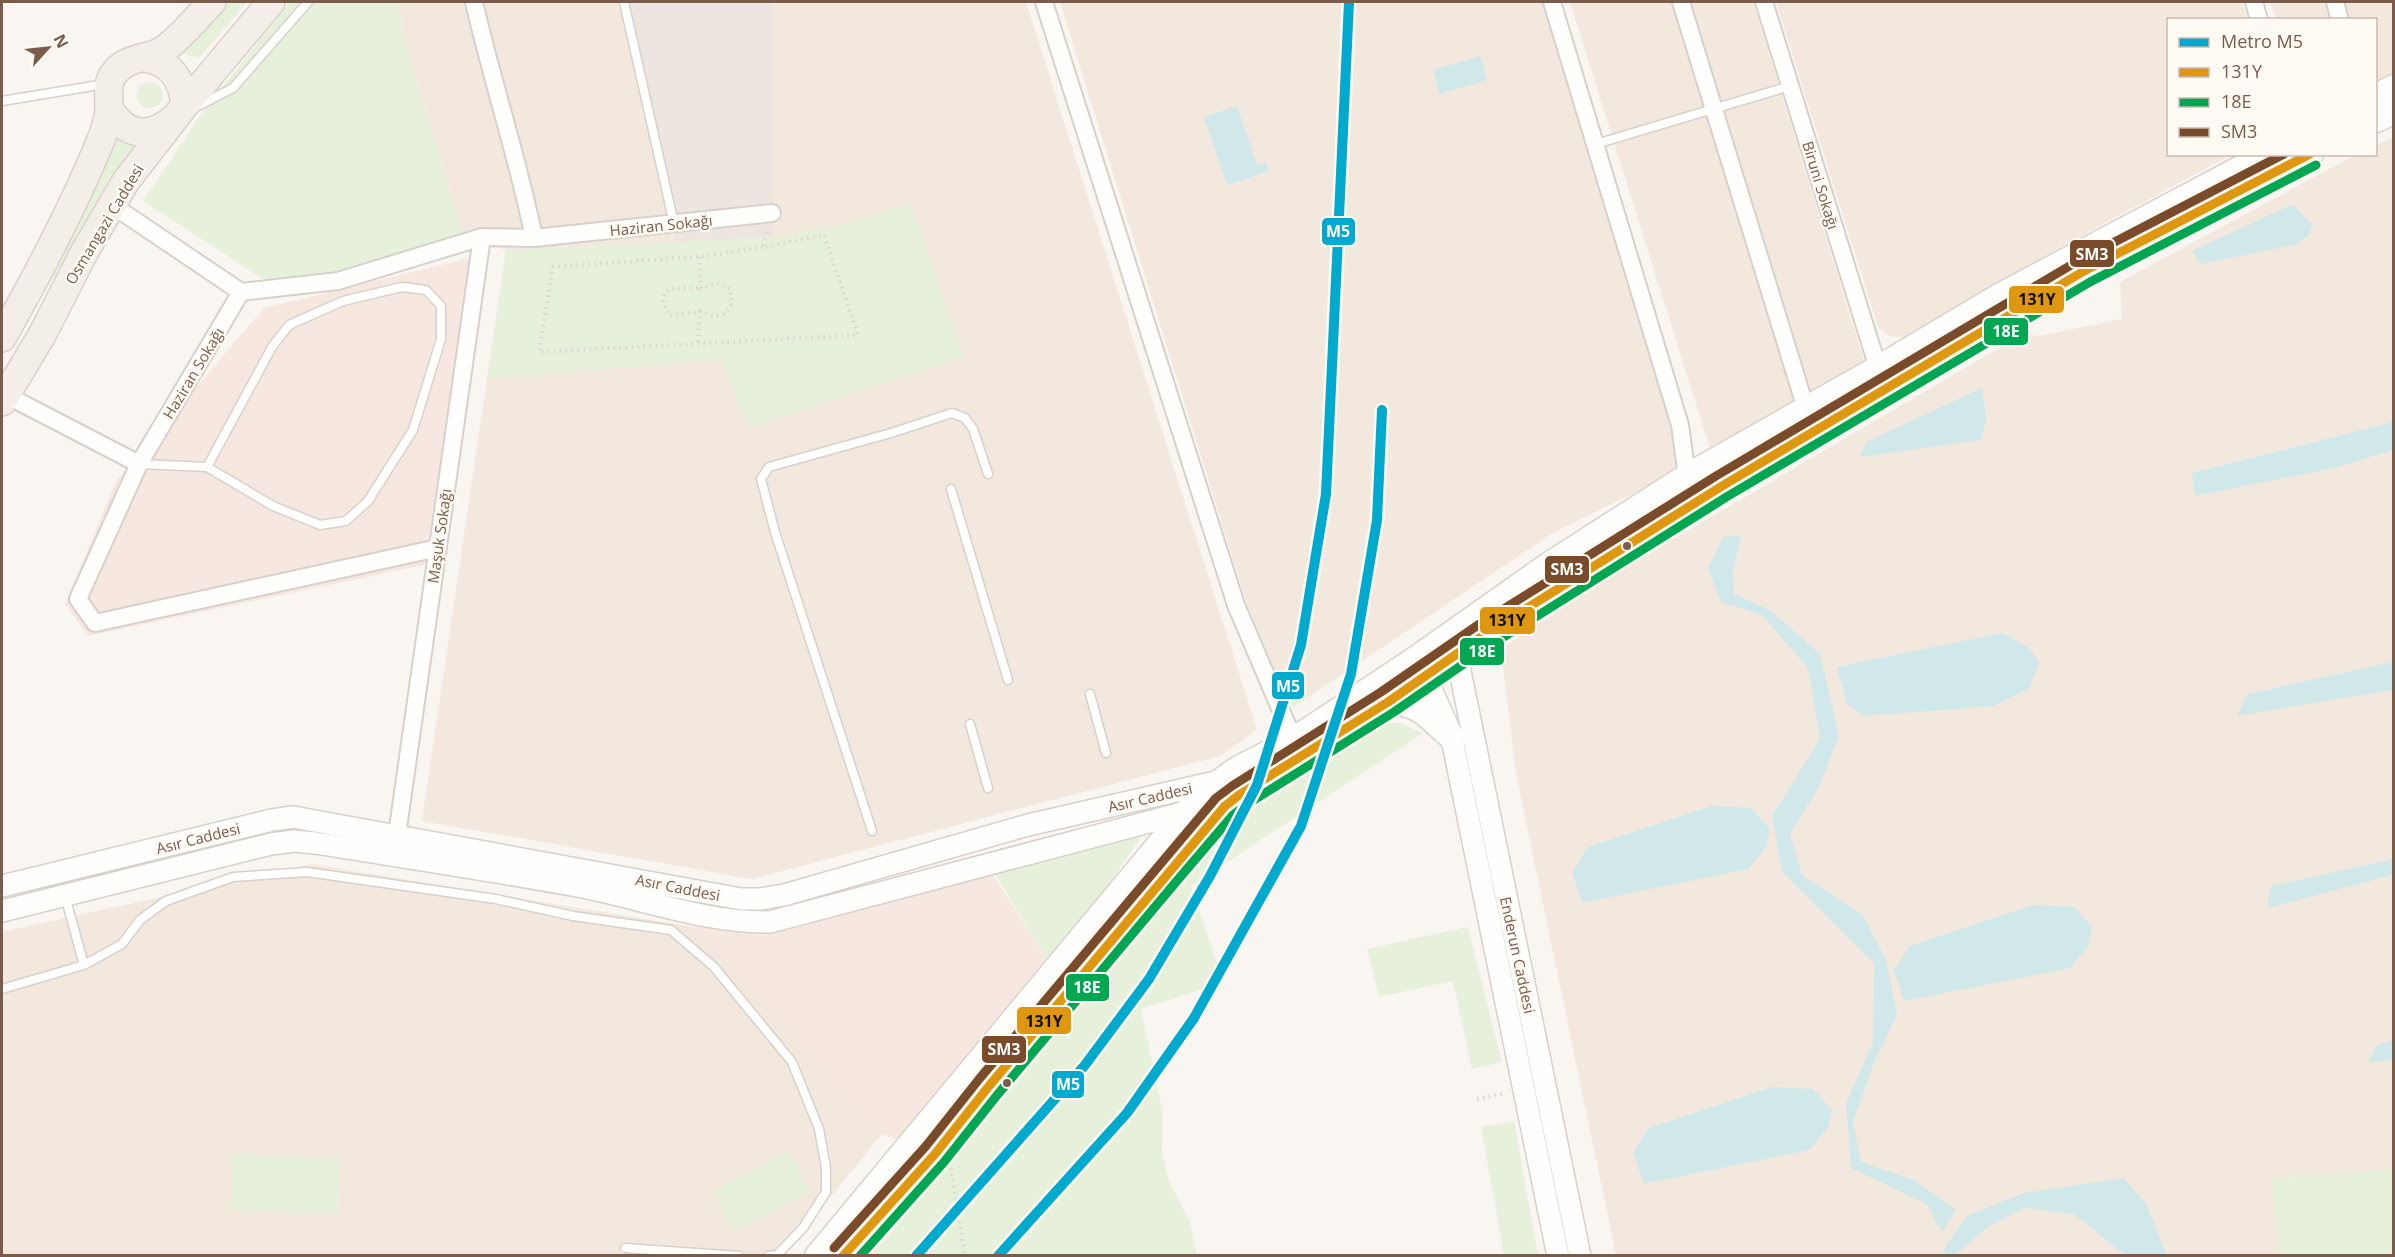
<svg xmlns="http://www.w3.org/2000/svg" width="2395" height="1257" font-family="'Open Sans',sans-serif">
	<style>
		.residential { fill: #f2e8de }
		.commercial { fill: #f6e8e1 }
		.industrial { fill: #ede5e0 }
		.green { fill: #e7f0db }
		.water { fill: #d0e8ea }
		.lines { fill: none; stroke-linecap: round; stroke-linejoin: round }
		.service-casing { stroke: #d7d1cb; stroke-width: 11 }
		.minor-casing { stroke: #d7d1cb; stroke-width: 20 }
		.tertiary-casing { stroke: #d7d1cb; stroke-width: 24 }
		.secondary-casing { stroke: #d9d2cb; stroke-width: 27 }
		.primary-casing { stroke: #dad1cc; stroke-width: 30 }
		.path { stroke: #dcd5d0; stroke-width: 4; stroke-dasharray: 1.5 4.5; stroke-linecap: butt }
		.service { stroke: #fefefd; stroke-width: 8 }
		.minor { stroke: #fefefd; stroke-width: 16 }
		.tertiary { stroke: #fefefd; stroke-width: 21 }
		.secondary { stroke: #fefefd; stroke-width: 24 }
		.primary { stroke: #f3eee8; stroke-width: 27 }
		.bus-1-casing { stroke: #fffaf3; stroke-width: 14 }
		.bus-2-casing { stroke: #fffaf3; stroke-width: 14 }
		.bus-3-casing { stroke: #fffaf3; stroke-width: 14 }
		.bus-1 { stroke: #de970f; stroke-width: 9 }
		.bus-2 { stroke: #00a651; stroke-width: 9 }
		.bus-3 { stroke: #7a4b2a; stroke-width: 9 }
		.metro-1-casing { stroke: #fffaf3; stroke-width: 15 }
		.metro-1 { stroke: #00a9ce; stroke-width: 10 }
		.bus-dot { fill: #7a5c4d; stroke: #fffaf3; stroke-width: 2 }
		.labels { text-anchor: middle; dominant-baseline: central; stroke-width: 5; stroke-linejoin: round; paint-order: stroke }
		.street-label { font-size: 15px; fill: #7a5c4d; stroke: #fffaf3 }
		.line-badge { stroke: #fffaf3; stroke-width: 2 }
		.badge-label { font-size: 16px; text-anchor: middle; font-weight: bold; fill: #fff }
		.pale-badge-label { font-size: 16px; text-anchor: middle; font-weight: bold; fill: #111 }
	</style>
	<rect width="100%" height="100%" fill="#f9f5f0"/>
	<path class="residential" d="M398,2H623L676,241L773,237V2H1026L1257,730L1220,756L752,879L422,821L506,250L463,236L403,35Z
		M1060,2H1542L1680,447L1675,473L1556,531L1295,706L1287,702L1245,598Z
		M1570,2H1753L1865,364L1712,455Z
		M1776,2H2242L2247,19L2168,20V154L2231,155L2066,244L1906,338L1890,336L1878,327Z
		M2270,2H2393V74L2376,82V20L2276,19Z
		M2393,137V1169L2271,1178L2279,1255H1616L1516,774L1501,649L1621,570L2023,334L2038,336L2122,319L2120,282L2340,163L2356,155L2376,154V145Z
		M311,864L694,927L882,1134L783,1255H2V932Z"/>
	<path class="commercial" d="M474,257L424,565L88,636L65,604L116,481L264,308Z
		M989,868L1051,967L898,1140L882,1134L694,927L791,928Z"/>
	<path class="industrial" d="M623,2H773V237L676,242Z"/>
	<path class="green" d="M228,2H247L199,58L177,52Z
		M290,2H398L403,35L463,236L280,290L143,201L200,116Z
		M137 95a13 13 0 1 1 26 0a13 13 0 1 1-26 0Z
		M111,128L137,142L28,319Z
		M911,203L964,357L749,428L722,360L487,379L506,250L773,237L834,227Z
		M1366,723H1400L1423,733L1191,886L1223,982L1141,1009L1163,1114L1162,1152L1168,1179L1190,1222L1197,1255L868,1256L883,1241L1193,856L1280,784Z
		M1144,833L1051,967L995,874Z
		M1468,927L1502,1062L1472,1069L1453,981L1379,997L1367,949Z
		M1514,1121L1538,1255H1504L1481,1127Z
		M789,1151L810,1193L733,1232L712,1191Z
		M233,1154L340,1158L338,1214L231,1210Z
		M2393,1169V1255H2279L2271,1178Z"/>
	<path class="water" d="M1480,56L1487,80L1440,94L1433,70Z
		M1237,106L1257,165L1266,162L1269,171L1227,185L1204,117Z
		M2293,204L2312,225L2309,236L2294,245L2200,264L2192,251Z
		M1982,388L1986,421L1981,440L1860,457L1866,442Z
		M2393,422V450L2334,468L2195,496L2192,473Z
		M1741,535L1733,571L1734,594L1770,610L1820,654L1839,736L1819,786L1790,834L1802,875L1863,915L1886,960L1897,1015L1873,1065L1853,1122L1861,1162L1914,1180L1956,1210L1942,1232L1927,1204L1851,1168L1846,1104L1873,1042L1874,963L1782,871L1772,816L1820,739L1808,668L1762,615L1721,602L1708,569L1723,537Z
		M2002,633L2028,647L2039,662L2030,688L1993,706L1864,716L1847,704L1837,667Z
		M2393,662V690L2237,716L2248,694Z
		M1711,806L1751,808L1770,829L1766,847L1748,869L1582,903L1572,872L1588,847Z
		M2393,859V875L2267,908L2271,886Z
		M2033,905L2074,907L2092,927L2088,946L2070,968L1904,1001L1894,970L1910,946Z
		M2393,1040V1060L2368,1062L2377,1045Z
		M1772,1087L1813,1089L1832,1110L1828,1128L1809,1150L1644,1184L1633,1153L1649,1128Z
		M2124,1178L2146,1204L2167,1255H2125L2074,1214L2025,1208L1989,1226L1955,1255H1943L1947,1244L1967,1216L2024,1193Z"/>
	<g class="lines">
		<defs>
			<path id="service" d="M624,2L674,224
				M2,101L105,84
				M196,107L233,88L308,2
				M1596,144L1790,86
				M139,464L207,467L273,506L320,525L346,521L368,501L413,430L441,339V306L426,290L402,287L343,301L289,325L272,347L207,467
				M951,489L1008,680
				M1090,694L1106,753
				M970,724L988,788
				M872,831L775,532L761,479L769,467L891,433L952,413L965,418L973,429L988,474
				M65,896L84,965
				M2,989L84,965L122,944L140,920L166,901L233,877L307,872L496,899L573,916L671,930L714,967L792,1062L819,1129L826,1168V1192L803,1228L777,1255L768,1256
				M625,1248L739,1256"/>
			<path id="minor" d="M474,2C492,81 518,158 534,238
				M1044,2L1236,605L1297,748
				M1552,2L1680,425L1687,476
				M1681,2L1806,409
				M1764,2L1878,368
				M2254,2L2259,20
				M2335,2L2340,20
				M112,205L241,292
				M6,395L139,464
				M438,548L95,623L78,599L139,464L241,292L338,281L482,237L534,238L772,213
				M397,835L482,237"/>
			<path id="tertiary" d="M1461,653L1460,671L1580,1256
				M1452,739L1558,1256
				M2,886L272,820L293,817L741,899H760L784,895L1028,825L1220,781L1221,785
				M2,911L271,844L294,841L315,843C402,857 490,870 577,886C641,898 705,923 770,922L1194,810"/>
			<path id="secondary" d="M2376,96L2394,87
				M2376,120L2394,112
				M1418,664L1452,739
				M1388,702C1418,704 1425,713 1446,733
				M817,1256L1186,812L1220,781L1237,769L1293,740L1415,659L1551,563L1687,476L1878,368L1999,296L2267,154
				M843,1256L935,1154L989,1086L1172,868L1225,806L1239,795L1388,702L1484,635L1722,486L2084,271L2311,154"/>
			<path id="primary" d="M146,58C172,63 182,80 185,105
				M109,108C125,136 148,139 172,120
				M2,338C37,276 73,208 100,142C104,133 109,117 109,107C109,94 106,83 115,72C127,57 148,59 163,50C178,41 200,14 212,2
				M2,402L42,335L85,251L126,181L185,105L271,2"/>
		</defs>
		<use href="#service" class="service-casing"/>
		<use href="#minor" class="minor-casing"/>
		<use href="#tertiary" class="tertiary-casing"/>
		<use href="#secondary" class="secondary-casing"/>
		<use href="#primary" class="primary-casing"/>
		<path class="path" d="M763,247L705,256L553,267L539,352L858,335L824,235L763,247L767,231
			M699,257L701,288L719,283L730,289L732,304L724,314L714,316L700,311L669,316L663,302L665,292L674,288H701
			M698,342L700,311
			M1477,1099L1505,1093
			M951,1168L965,1256
			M919,1256L959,1215"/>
		<use href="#service" class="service"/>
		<use href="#minor" class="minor"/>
		<use href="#tertiary" class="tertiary"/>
		<use href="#secondary" class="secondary"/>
		<use href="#primary" class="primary"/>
		<defs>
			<path id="bus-1" d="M843,1256L935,1154L989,1086L1225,806L1239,795L1388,702L1484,635L1722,486L2084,271L2310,154"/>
			<path id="bus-2" d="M860,1256L944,1162L998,1094L1181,876L1233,815L1246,805L1394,712L1491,645L1728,496L2090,282L2316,165"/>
			<path id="bus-3" d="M834,1248L926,1146L980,1078L1216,798L1232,786L1381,692L1478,625L1716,476L2078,261L2284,154"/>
		</defs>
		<use href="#bus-1" class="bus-1-casing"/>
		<use href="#bus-2" class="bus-2-casing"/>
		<use href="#bus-3" class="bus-3-casing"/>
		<use href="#bus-1" class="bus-1"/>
		<use href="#bus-2" class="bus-2"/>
		<use href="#bus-3" class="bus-3"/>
		<defs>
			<path id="metro-1" d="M916,1256L1085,1065L1149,979L1210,876L1257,785L1301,645L1326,494L1349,2
				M998,1256L1127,1113L1194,1018L1301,826L1351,674L1377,520L1382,410"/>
		</defs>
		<use href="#metro-1" class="metro-1-casing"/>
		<use href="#metro-1" class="metro-1"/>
	</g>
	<g class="bus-dot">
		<circle cx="1627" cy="546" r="5"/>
		<circle cx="1007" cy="1083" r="5"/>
	</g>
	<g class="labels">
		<g class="street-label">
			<text transform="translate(1821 185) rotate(73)">Biruni Sokağı</text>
			<text transform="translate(104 224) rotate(-59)">Osmangazi Caddesi</text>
			<text transform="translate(661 225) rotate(-6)">Haziran Sokağı</text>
			<text transform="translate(193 373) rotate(-59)">Haziran Sokağı</text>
			<text transform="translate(439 536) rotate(-82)">Maşuk Sokağı</text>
			<text transform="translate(1150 797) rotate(-13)">Asır Caddesi</text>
			<text transform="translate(198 838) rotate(-14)">Asır Caddesi</text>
			<text transform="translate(678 887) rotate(11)">Asır Caddesi</text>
			<text transform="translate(1518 955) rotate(78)">Enderun Caddesi</text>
		</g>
	</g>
	<g class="line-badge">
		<rect x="1321" y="217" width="35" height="29" rx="6" fill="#00a9ce"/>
		<rect x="2069" y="239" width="46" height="29" rx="6" fill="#7a4b2a"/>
		<rect x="2008" y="285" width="57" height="29" rx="6" fill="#de970f"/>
		<rect x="1983" y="317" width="46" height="29" rx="6" fill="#00a651"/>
		<rect x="1544" y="555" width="46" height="29" rx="6" fill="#7a4b2a"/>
		<rect x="1479" y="606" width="57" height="29" rx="6" fill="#de970f"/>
		<rect x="1459" y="637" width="46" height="29" rx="6" fill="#00a651"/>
		<rect x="1271" y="671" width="34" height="29" rx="6" fill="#00a9ce"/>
		<rect x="1065" y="973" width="45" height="29" rx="6" fill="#00a651"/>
		<rect x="1016" y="1006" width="56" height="29" rx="6" fill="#de970f"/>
		<rect x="981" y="1035" width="46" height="29" rx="6" fill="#7a4b2a"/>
		<rect x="1051" y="1070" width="34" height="29" rx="6" fill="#00a9ce"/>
	</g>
	<g class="badge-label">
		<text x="1338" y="237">M5</text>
		<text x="2092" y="260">SM3</text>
		<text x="2006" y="337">18E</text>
		<text x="1567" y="575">SM3</text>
		<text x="1482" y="657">18E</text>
		<text x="1288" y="692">M5</text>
		<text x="1087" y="993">18E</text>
		<text x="1004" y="1055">SM3</text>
		<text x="1068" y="1090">M5</text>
	</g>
	<g class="pale-badge-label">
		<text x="2037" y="305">131Y</text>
		<text x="1507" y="626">131Y</text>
		<text x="1044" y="1027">131Y</text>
	</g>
	<rect width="2395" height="1257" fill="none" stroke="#7a5c4d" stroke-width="6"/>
	<rect x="2167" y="18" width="210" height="138" fill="#fffaf3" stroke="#cabbb1" stroke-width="1.5"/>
	<rect x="2179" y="38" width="30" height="9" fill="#00a9ce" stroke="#cabbb1" stroke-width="1.5"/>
	<text x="2221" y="48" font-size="18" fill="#7a5c4d">Metro M5</text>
	<rect x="2179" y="68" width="30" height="9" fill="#de970f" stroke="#cabbb1" stroke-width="1.5"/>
	<text x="2221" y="78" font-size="18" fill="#7a5c4d">131Y</text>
	<rect x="2179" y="98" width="30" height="9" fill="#00a651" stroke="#cabbb1" stroke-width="1.5"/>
	<text x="2221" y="108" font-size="18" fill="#7a5c4d">18E</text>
	<rect x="2179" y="128" width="30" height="9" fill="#7a4b2a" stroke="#cabbb1" stroke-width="1.5"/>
	<text x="2221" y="138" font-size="18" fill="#7a5c4d">SM3</text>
	<g transform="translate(48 48) rotate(63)" stroke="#fffaf3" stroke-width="4.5" paint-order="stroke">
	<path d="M0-4.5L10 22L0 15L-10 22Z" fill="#7a5c4d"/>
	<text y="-9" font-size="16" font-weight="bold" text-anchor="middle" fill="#7a5c4d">N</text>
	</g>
</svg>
